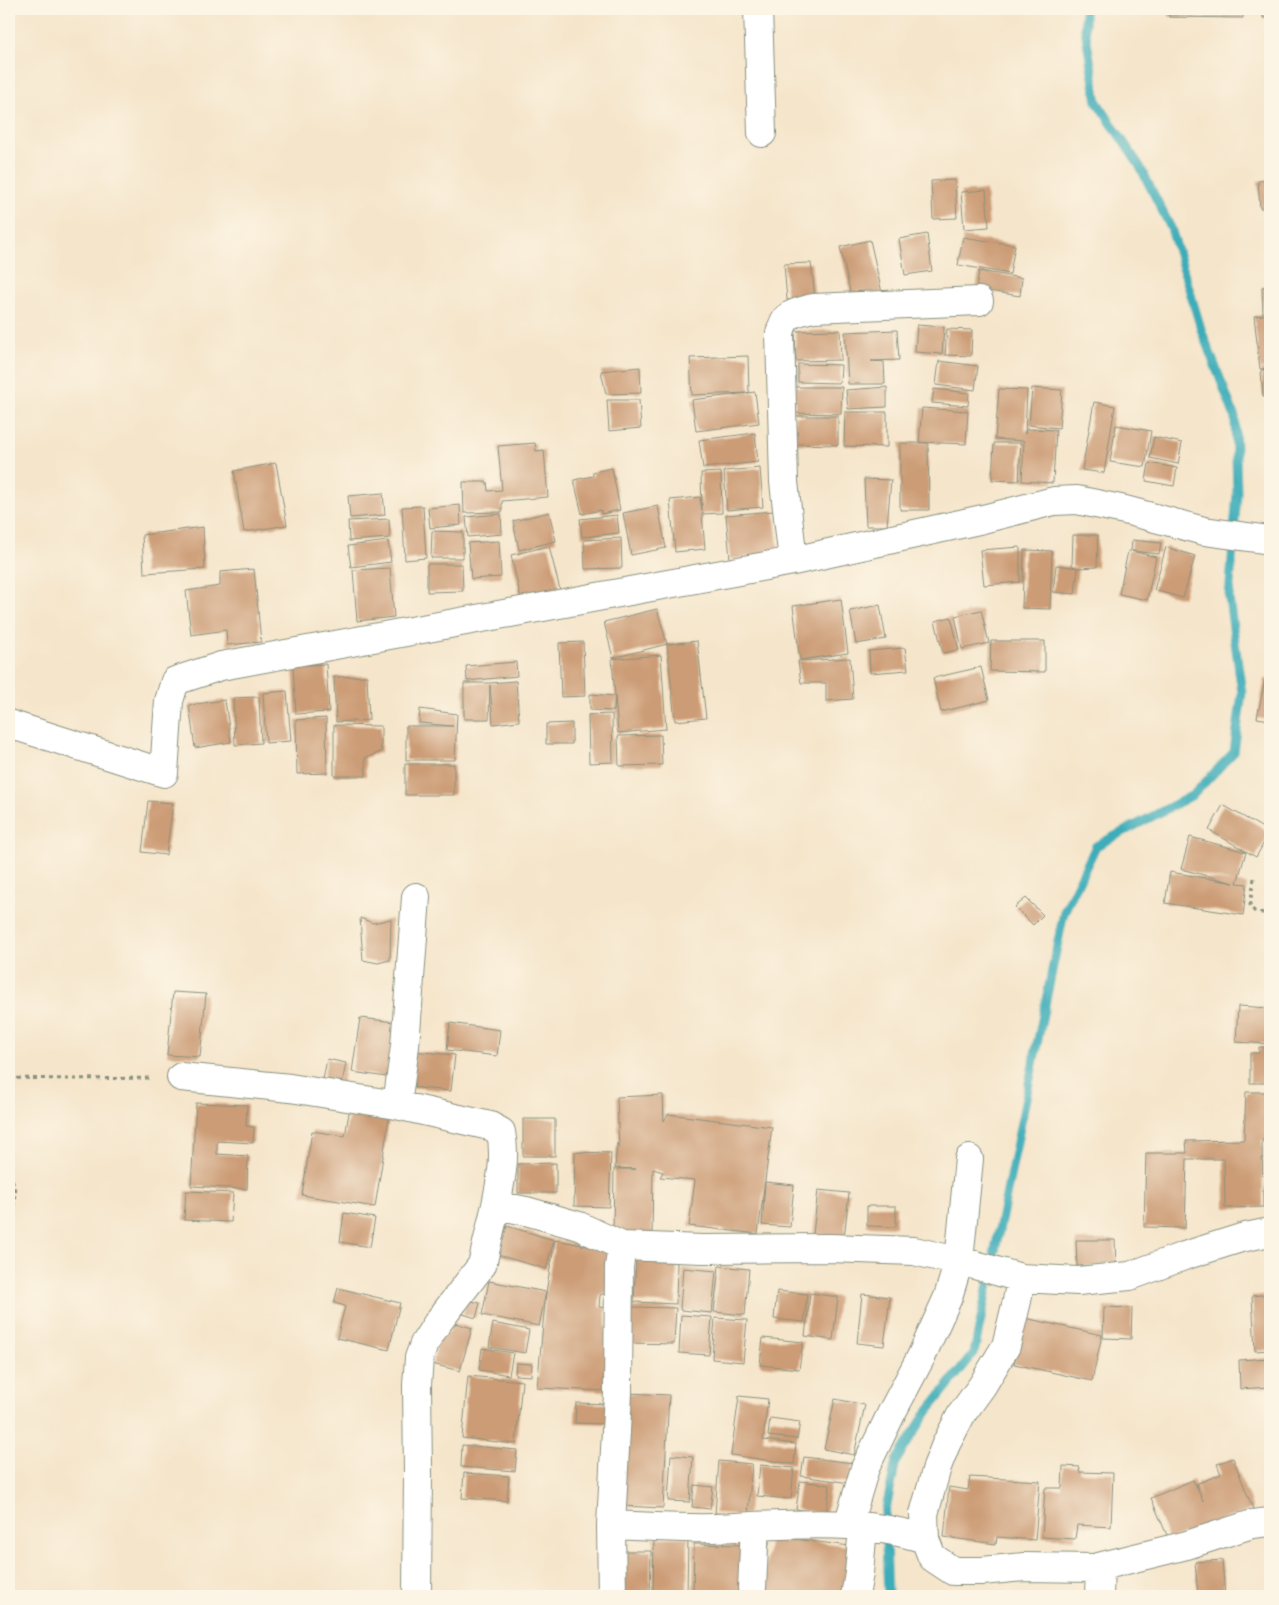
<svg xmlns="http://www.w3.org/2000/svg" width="1279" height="1605" font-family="Pangolin,sans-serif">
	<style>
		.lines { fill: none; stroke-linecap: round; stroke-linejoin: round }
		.stream { stroke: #3dadb9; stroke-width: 9 }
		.building { fill: #cc9c76 }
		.minor-casing { stroke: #8a917f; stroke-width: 30 }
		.path { stroke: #8a917f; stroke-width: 3; stroke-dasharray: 4 4; stroke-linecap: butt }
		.minor { stroke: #fff; stroke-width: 28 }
	</style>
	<rect width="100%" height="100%" fill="#fcf5e5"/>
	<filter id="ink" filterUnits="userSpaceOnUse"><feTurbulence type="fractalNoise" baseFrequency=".02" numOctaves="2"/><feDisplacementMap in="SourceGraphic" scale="10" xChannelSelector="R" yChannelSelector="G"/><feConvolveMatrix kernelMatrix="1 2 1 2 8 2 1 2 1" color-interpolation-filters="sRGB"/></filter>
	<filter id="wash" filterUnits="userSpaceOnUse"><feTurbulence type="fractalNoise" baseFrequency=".0096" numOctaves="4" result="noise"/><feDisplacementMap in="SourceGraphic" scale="20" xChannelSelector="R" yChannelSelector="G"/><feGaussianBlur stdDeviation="1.12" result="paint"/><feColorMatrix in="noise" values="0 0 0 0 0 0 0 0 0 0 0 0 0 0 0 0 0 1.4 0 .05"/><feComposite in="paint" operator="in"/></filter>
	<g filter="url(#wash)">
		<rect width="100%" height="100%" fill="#f5e5ca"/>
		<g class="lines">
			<path class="stream" d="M888,1596L885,1514L896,1461L927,1412L974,1353L1064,912L1096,846L1193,795L1234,752L1242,693L1229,598L1237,493L1235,417L1202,332L1171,228L1139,165L1097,102L1085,29V9"/>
		</g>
		<g id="blocks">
			<path class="building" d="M1169,9H1243V18L1169,17Z
				M1263,9H1270V18H1263Z
				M955,180L957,218L933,219L931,181Z
				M1270,180V208H1260L1258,181Z
				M986,190L989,227L964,229L961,192Z
				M927,234L932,271L905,275L899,239Z
				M963,237L1015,245L1010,274L958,265Z
				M870,240L882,293L852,300L840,247Z
				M811,263L815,298L787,300L784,264Z
				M979,271L1022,278L1020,296L976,289Z
				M1270,286V368L1260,369L1254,316L1263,315L1262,287Z
				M917,325L944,327L942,354L915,352Z
				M947,329L972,330L971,356L945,355Z
				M840,330L841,360L796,361L795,331Z
				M897,330L899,360L871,361L884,362L885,384H848L845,332Z
				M748,356L749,393L692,395L690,358Z
				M939,361L978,366L975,390L936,385Z
				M798,364L841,365L840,383L798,382Z
				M640,367L641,393L606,394L601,371Z
				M1270,369V397H1263L1261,370Z
				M795,387H842L841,414L795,413Z
				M887,387V407L848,409L846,390Z
				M1032,388L1062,390L1059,428L1029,425Z
				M934,389L969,393L968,406L932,403Z
				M999,389L1027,390L1025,434L1026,429L1056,430L1053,483L1022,481L1024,441L995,439Z
				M755,392L759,423L696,431L692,400Z
				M607,400H639L641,428L609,431Z
				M1094,402L1115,406L1104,473L1082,470Z
				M922,408L968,411L966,444L919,442Z
				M845,412H887V447L844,446Z
				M795,416H838V445L794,444Z
				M1116,425L1151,431L1145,467L1110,462Z
				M755,433L758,462L703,468L699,440Z
				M1154,437L1182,443L1178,464L1150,458Z
				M535,443L536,451L544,450L548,497L502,501V512L464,513L463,482H487L488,491L502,490L498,446Z
				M900,443H928L929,510H900Z
				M994,443H1021L1019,481L992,480Z
				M276,463L287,525L244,532L234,471Z
				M1149,463L1177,468L1174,486L1146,481Z
				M612,468L620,510L601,514V510L582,514L574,480L593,476V472Z
				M760,468L763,507L727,510L724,471Z
				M721,472L722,513L702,514L705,549L675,552L670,500L700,497L702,511L701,473Z
				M864,479L891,480L887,526H866Z
				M383,493L385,515L350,518L348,496Z
				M460,505L461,525L430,528L428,508Z
				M423,506L426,558L405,560L402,507Z
				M658,506L666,548L631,555L623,513Z
				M774,511L779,554L730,559L726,515Z
				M549,512L556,541L519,550L513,521Z
				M501,514L502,534L468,537L466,517Z
				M617,515L619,533L582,537L580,519Z
				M389,519L390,538L349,541L348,521Z
				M203,527L205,569L144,573L142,535Z
				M432,531L463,532V558H431Z
				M1073,535H1098L1097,567L1078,568L1072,566Z
				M621,538L622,568L585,569L584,540Z
				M1132,540L1161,543L1159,554L1132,551L1156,557L1147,600L1119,594L1128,551H1131Z
				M388,541L391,562L351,567L348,546Z
				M499,541L501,577L471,579L468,543Z
				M549,546L560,590L521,599L511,555Z
				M1020,547V582L984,585L980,550Z
				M1166,547L1195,556L1183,598L1154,590Z
				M1024,550L1052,551L1050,609L1022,608Z
				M427,564H462L463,591L427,592Z
				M1056,565L1078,568L1075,594L1053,592Z
				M390,568L394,617L357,621L353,570Z
				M254,569L261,642L227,645L226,630L191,635L186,591L220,586V572Z
				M841,599L848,653L800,660L793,606Z
				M880,605L886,639L856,644L850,611Z
				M657,609L667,644L697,641L706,718L675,721L667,644L613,658L604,622Z
				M981,610L989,643L962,649L955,616Z
				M951,617L959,650L943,653L935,621Z
				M991,641H1045V672L990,671Z
				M583,642L585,696L561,697L559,643Z
				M905,648L908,670L870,673L869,651Z
				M661,655L666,729L618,733L612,659Z
				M850,658L853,699L826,701V683H801L798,661Z
				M516,662L517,676L467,681L466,666Z
				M326,664L329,712L296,714L293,666Z
				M981,667L989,700L941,712L933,678Z
				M367,676L369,720L336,722L334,677Z
				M1265,679L1270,680V720L1257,718Z
				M516,681L519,721L493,724L490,685L489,719H464V683H490Z
				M287,691L291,741L266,743L263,693Z
				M590,694L615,696L614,711L590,710Z
				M259,697L261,743L235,745L233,698Z
				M225,700L231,742L195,748L189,705Z
				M420,709L457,714L455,760H406V726H453L419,723Z
				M612,714L613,762L589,763L588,715Z
				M326,718L327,773L297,774L296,720Z
				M572,723V744H546V724Z
				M334,725L381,726V752L365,758L366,776H334Z
				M661,735L662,765L619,766L618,736Z
				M405,764H454V795H405Z
				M148,801L173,803L166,855L142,852Z
				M1223,805L1270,832L1256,857L1209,830Z
				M1190,837L1246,852L1237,883L1247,884L1243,915L1165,903L1170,872L1234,883L1181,869Z
				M1026,898L1043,915L1033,925L1015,907Z
				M360,918L373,923L391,919L390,960L378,963L363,960Z
				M173,992L206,994L200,1057L167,1055Z
				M1238,1006L1270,1008V1044L1236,1042Z
				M360,1018L395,1022L387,1077L352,1072Z
				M450,1023L500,1030L497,1056L447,1050Z
				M1259,1047H1270V1083H1250V1053H1259Z
				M412,1051L455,1055L451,1091L409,1087Z
				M327,1059L346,1063L342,1084L323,1080Z
				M1246,1092H1270V1140H1262L1263,1207L1225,1208L1224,1159H1187L1185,1228L1144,1227L1146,1153H1187L1186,1141L1244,1140Z
				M663,1095L664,1121L668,1114L772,1127L758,1234L689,1226L695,1180L660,1177L663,1172L653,1169L652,1237H613L614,1169H636L615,1168L617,1143L619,1149L617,1097Z
				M196,1103L247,1105L246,1126L254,1127L253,1143L217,1141V1154L248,1156L247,1189L191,1186Z
				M350,1107L390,1113L375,1207L302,1195L312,1131L345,1136Z
				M523,1119H555V1156H523Z
				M575,1152L611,1153L609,1207L574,1206Z
				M556,1163V1193H518V1164Z
				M765,1182L794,1185L790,1227L762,1225Z
				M818,1190L849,1193L844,1238L813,1234Z
				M186,1191L233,1193L231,1222L184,1220Z
				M867,1206H896V1227L867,1226Z
				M344,1213L375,1218L370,1247L340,1242Z
				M507,1226L554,1240L546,1269L498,1255Z
				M555,1240L609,1250L605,1272L613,1274L611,1291L600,1295L599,1307L606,1308L607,1391L537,1388L546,1292L539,1326L482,1315L489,1281L546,1292Z
				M1076,1240H1115L1116,1266H1077Z
				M636,1261L677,1262L676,1304L634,1302Z
				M719,1266L749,1269L745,1315L714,1312Z
				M683,1268L716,1271L712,1313L680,1310Z
				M338,1288L400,1303L389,1350L337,1338L345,1306L334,1303Z
				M777,1291L807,1294L804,1322L774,1319Z
				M810,1293L838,1297L833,1340L805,1336Z
				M862,1294L890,1297L884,1346L857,1343Z
				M1270,1294V1350L1255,1351L1252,1296Z
				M467,1300L480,1303L476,1318L463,1314Z
				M630,1307L676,1308L674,1344L629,1343Z
				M1104,1307L1132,1308L1131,1339L1103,1338Z
				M681,1315L712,1317L709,1355L679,1353Z
				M715,1318L747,1320L743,1362L712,1359Z
				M1025,1318L1102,1335L1092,1381L1014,1364Z
				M452,1322L472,1328L460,1371L432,1364L441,1331L449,1333Z
				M493,1323L529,1330L525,1353L489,1347Z
				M763,1338L803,1342L799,1369L760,1365Z
				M482,1348L513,1353L509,1375L479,1370Z
				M1270,1358V1387L1240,1389L1239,1360Z
				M516,1363L532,1364L531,1376L515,1375Z
				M468,1376L522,1381L516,1444L462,1438Z
				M627,1393L669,1395L663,1508L621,1506Z
				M739,1396L768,1399L763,1440L796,1444L794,1464L731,1455Z
				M835,1399L865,1405L854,1455L824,1449Z
				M576,1403L608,1404L607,1424L575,1423Z
				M770,1418L800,1422L797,1439L768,1436Z
				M462,1445L517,1450L515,1471L461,1467Z
				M671,1455L693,1457L690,1502L668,1501Z
				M804,1457L853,1463L850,1483L801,1476Z
				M1233,1458L1253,1509L1212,1524V1522L1169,1540L1151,1498L1193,1480L1203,1501L1196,1484L1221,1474L1217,1464Z
				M719,1461L752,1464L748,1515L715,1513Z
				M760,1465L794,1468L791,1499L757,1496Z
				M1063,1466L1080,1467L1079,1472L1113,1473L1111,1527L1077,1525L1075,1539L1042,1537L1045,1488H1062Z
				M464,1473L509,1476L507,1501L462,1498Z
				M970,1477L1040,1481L1035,1540L997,1537L996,1544L944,1537L949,1487L968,1490Z
				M800,1481L830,1485L826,1514L796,1509Z
				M694,1485L713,1487L710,1509L692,1507Z
				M770,1536L850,1546L844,1596H784L762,1593Z
				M688,1537L687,1596H653L654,1538Z
				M694,1544L745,1545L744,1596H693Z
				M619,1551H651L650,1596H619Z
				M1222,1560L1225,1596H1198L1195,1562Z
				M1152,1593V1596H1124V1594Z"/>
		</g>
	</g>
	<g filter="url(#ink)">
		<use href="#blocks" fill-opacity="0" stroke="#8a917f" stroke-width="1"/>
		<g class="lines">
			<defs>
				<path id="minor" d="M758,9L762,133
					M793,561L784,482L780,334C784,313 794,313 813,308L979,301
					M9,724L164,773L169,701L175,681L221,666L793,561L983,519L1054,501L1077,500L1125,510L1204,531L1270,540
					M181,1077L290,1088L397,1105L490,1126L501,1132C506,1158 501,1179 496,1205L526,1211L579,1226L622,1246L703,1249L830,1248L914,1251L975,1265L1021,1278L1078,1281L1130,1276L1184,1256L1241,1238L1270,1232
					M397,1105L405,1046L416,897
					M611,1525C645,1526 680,1529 714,1528C785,1525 857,1517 925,1539L932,1557L953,1571H982L1024,1567L1094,1568L1187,1545L1252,1524L1270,1522
					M848,1525L865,1468L892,1412L921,1357L948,1297L959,1261L969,1159
					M925,1539L924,1514L937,1467L946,1444L961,1415L982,1386L1006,1346L1017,1301L1021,1278
					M752,1588L755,1526
					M417,1596L418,1472L417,1385L419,1358L424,1344L438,1322L482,1265L496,1205
					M612,1596L611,1525L618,1393L619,1267L622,1246
					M855,1596L859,1573L863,1527
					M1099,1596L1100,1567"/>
			</defs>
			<use href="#minor" class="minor-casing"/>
			<path class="path" d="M1254,878L1250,905L1254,911L1270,915
				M9,1078L70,1079L153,1078
				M9,1164L15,1191L9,1287"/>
			<use href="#minor" class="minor"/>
		</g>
	</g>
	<rect width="1279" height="1605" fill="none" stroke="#fcf5e5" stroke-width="30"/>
</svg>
